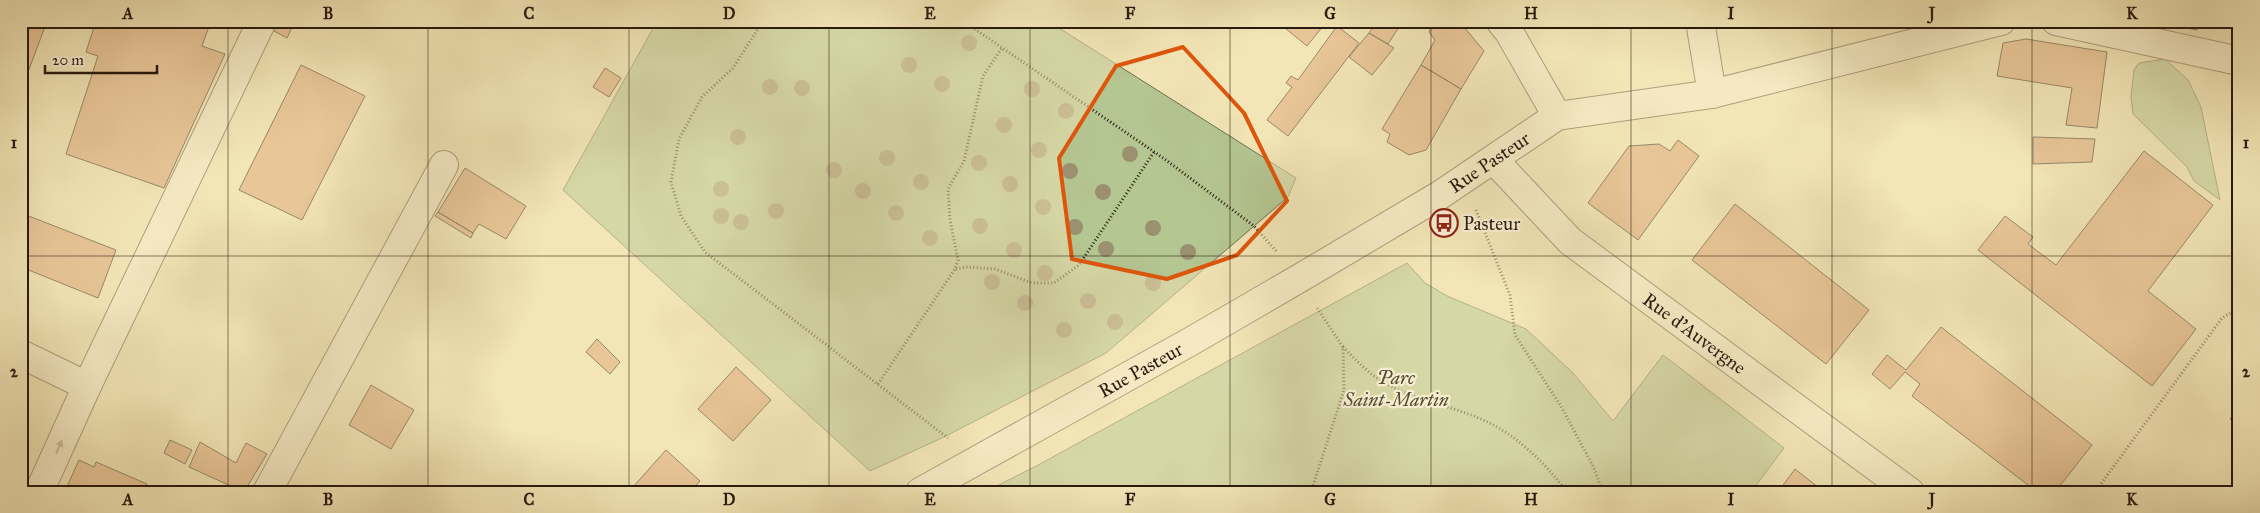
<svg xmlns="http://www.w3.org/2000/svg" width="2260" height="513" font-family="'IM FELL Great Primer',serif">
	<style>
		.green { fill: #b4c692; stroke: #6e7050 }
		.building { fill: #dca174; stroke: #29190f }
		.lines { fill: none; stroke-linecap: round; stroke-linejoin: round }
		.minor-casing { stroke: #5b4c39; stroke-width: 30 }
		.path { stroke: #29190f; stroke-width: 3; stroke-dasharray: 1 2.5; stroke-linecap: butt }
		.minor { stroke: #f7eed0; stroke-width: 28 }
		.tree { fill: #9b9170 }
		.oneway { fill: #9a8e79 }
		.marked { fill: none; stroke: #de560c; stroke-width: 4; stroke-linejoin: round }
		.grid { fill: none; stroke: #29190f; stroke-width: 1; stroke-opacity: 0.55 }
		.labels { text-anchor: middle; dominant-baseline: central; stroke-width: 4.5; stroke-linejoin: round; paint-order: stroke }
		.street-label { font-size: 19px; fill: #29190f; stroke: #f7eed0 }
		.poi-label { font-size: 19px; fill: #29190f; stroke: #f7eed0; text-anchor: start }
		.park-label { font-size: 19px; font-style: italic; fill: #534d36; stroke: #f7eed0 }
		.neatline { fill: none; stroke: #29190f; stroke-width: 2 }
		.grid-label { font-size: 16px; text-anchor: middle; font-weight: bold; fill: #29190f }
	</style>
	<rect width="100%" height="100%" fill="#f2e5b6"/>
	<filter id="stains"><feTurbulence type="fractalNoise" baseFrequency=".004" numOctaves="4"/><feColorMatrix values="0 0 0 0 .2 0 0 0 0 .09 0 0 0 0 .02 0 0 0 .5 -.17"/></filter>
	<radialGradient id="worn" r=".72"><stop offset=".6" stop-color="#630" stop-opacity="0"/><stop offset="1" stop-color="#630" stop-opacity=".3"/></radialGradient>
	<path class="green" d="M650,21H1048L1296,178L1288,197L1106,353L946,436L870,471L563,190L656,23Z
		M2165,59L2188,80L2201,107L2220,200L2194,181L2187,167L2133,114L2131,97L2134,70L2139,63Z
		M1407,263L1425,283L1447,296L1526,329L1573,373L1613,421L1663,355L1784,448L1751,492H985L1040,464Z"/>
	<path class="building" d="M21,21H47L21,91Z
		M96,21H211L202,46L225,54L164,188L66,154L98,56L86,52Z
		M278,21H295L287,38L274,31Z
		M1284,21H1327L1307,46L1285,28L1286,23Z
		M1377,21H1403L1388,44L1369,33Z
		M1425,21H1459L1484,51L1461,89L1421,65L1435,40L1429,32L1431,27Z
		M2178,21H2199V23L2197,30L2177,26Z
		M1337,26L1359,43L1288,136L1267,120L1292,87L1286,83L1291,76L1298,80Z
		M1369,33L1394,48L1372,75L1349,57Z
		M2026,39L2107,52L2097,128L2066,125L2072,88L1997,76L2003,43Z
		M301,65L365,96L302,220L239,190Z
		M1421,65L1461,89L1426,150L1409,155L1387,142L1390,134L1382,129Z
		M605,68L621,78L609,97L593,87Z
		M2033,137L2095,139L2092,162L2033,164Z
		M1678,140L1699,156L1638,240L1588,203L1629,146L1659,144L1670,151Z
		M2144,151L2213,205L2148,291L2196,329L2152,386L1978,250L2005,216L2033,237L2028,244L2056,265Z
		M465,168L526,206L506,239L479,224L473,233L438,212Z
		M1735,204L1869,310L1826,364L1692,260Z
		M438,212L473,233L471,238L435,216Z
		M21,213L116,250L98,298L21,267Z
		M1941,327L2092,445L2055,492H2037L1912,396L1920,384L1905,372L1890,389L1872,374L1887,355L1906,370Z
		M597,339L620,362L610,374L586,352Z
		M736,367L771,400L733,441L698,409Z
		M371,385L414,410L391,449L349,425Z
		M2239,407V426L2230,419Z
		M170,440L192,450L185,464L164,453Z
		M200,442L236,463L246,443L267,454L244,492L189,467Z
		M666,450L700,481L690,492H638L633,487Z
		M79,460L94,467L96,462L147,484L144,492H66L65,491Z
		M1795,469L1824,492H1778Z"/>
	<g class="lines">
		<defs>
			<g id="minor">
				<path d="M1500,21L1509,32L1557,116"/>
				<path d="M1700,21L1712,94"/>
				<path d="M2056,21L2239,61"/>
				<path id="s1" d="M1494,160L1570,241L1910,492"/>
				<path d="M21,354L87,386L39,492"/>
				<path d="M87,386L262,21"/>
				<path d="M267,492L444,165"/>
				<path id="s2" d="M920,492L1188,343L1300,278L1440,195L1557,116L1712,94L2001,21"/>
			</g>
		</defs>
		<use href="#minor" class="minor-casing"/>
		<path class="path" d="M763,21L733,68L702,97L679,139L671,182L681,216L705,252L948,438
			M963,21L1166,160L1254,226L1277,252
			M1476,210L1510,295L1515,335L1562,408L1593,466L1603,492
			M956,269L966,267L995,269L1032,283H1054L1079,265L1154,152
			M1343,347C1354,358 1364,369 1377,378C1412,402 1461,406 1497,427C1526,444 1547,466 1567,492
			M878,384L955,269L958,260L950,220L948,189L964,161L983,76L1002,48
			M1311,492L1344,390L1343,347L1317,308
			M2095,492L2222,318L2239,308"/>
		<use href="#minor" class="minor"/>
	</g>
	<g class="tree">
		<circle cx="969" cy="43" r="8"/>
		<circle cx="909" cy="65" r="8"/>
		<circle cx="942" cy="84" r="8"/>
		<circle cx="770" cy="87" r="8"/>
		<circle cx="802" cy="88" r="8"/>
		<circle cx="1032" cy="89" r="8"/>
		<circle cx="1066" cy="111" r="8"/>
		<circle cx="1004" cy="125" r="8"/>
		<circle cx="738" cy="137" r="8"/>
		<circle cx="1039" cy="150" r="8"/>
		<circle cx="1130" cy="154" r="8"/>
		<circle cx="887" cy="158" r="8"/>
		<circle cx="979" cy="163" r="8"/>
		<circle cx="834" cy="170" r="8"/>
		<circle cx="1070" cy="171" r="8"/>
		<circle cx="921" cy="182" r="8"/>
		<circle cx="1010" cy="184" r="8"/>
		<circle cx="721" cy="189" r="8"/>
		<circle cx="863" cy="191" r="8"/>
		<circle cx="1103" cy="192" r="8"/>
		<circle cx="1043" cy="207" r="8"/>
		<circle cx="776" cy="211" r="8"/>
		<circle cx="896" cy="213" r="8"/>
		<circle cx="721" cy="216" r="8"/>
		<circle cx="741" cy="222" r="8"/>
		<circle cx="980" cy="226" r="8"/>
		<circle cx="1075" cy="227" r="8"/>
		<circle cx="1153" cy="228" r="8"/>
		<circle cx="930" cy="238" r="8"/>
		<circle cx="1106" cy="249" r="8"/>
		<circle cx="1014" cy="250" r="8"/>
		<circle cx="1188" cy="252" r="8"/>
		<circle cx="1045" cy="273" r="8"/>
		<circle cx="992" cy="282" r="8"/>
		<circle cx="1153" cy="283" r="8"/>
		<circle cx="1088" cy="301" r="8"/>
		<circle cx="1025" cy="303" r="8"/>
		<circle cx="1115" cy="322" r="8"/>
		<circle cx="1064" cy="330" r="8"/>
	</g>
	<defs><path id="oneway-solid" d="M-6-.8H1V-3.2L6.5 0L1 3.2V.8H-6Z" transform="scale(1.25)"/></defs>
	<use class="oneway" href="#oneway-solid" transform="translate(59 447) rotate(-66)"/>
	<path d="M0 0H2260V513H0ZM1183,47L1244,113L1287,201L1237,255L1167,279L1072,259L1059,158L1116,66Z" fill="#f2e5b6" fill-opacity=".55" fill-rule="evenodd"/>
	<path class="marked" d="M1183,47L1244,113L1287,201L1237,255L1167,279L1072,259L1059,158L1116,66Z"/>
	<path class="grid" d="M228,21V492M428,21V492M629,21V492M829,21V492M1030,21V492M1230,21V492M1431,21V492M1631,21V492M1832,21V492M2032,21V492M21,256H2239"/>
	<defs>
		<symbol id="bus-ring" viewBox="-11 -11 22 22"><circle r="9.5" fill="#f7eed0" stroke="#8f2418" stroke-width="1.5"/><path d="M-5-6H5V4H4V6H2V4H-2V6H-4V4H-5ZM-3.5-4V0h7V-4ZM-3.5 1.2v1.5H-2V1.2ZM2 1.2v1.5H3.5V1.2Z" fill="#8f2418"/></symbol>
	</defs>
	<g fill-rule="evenodd">
		<use href="#bus-ring" x="1428" y="207" width="32" height="32"/>
	</g>
	<g class="labels">
		<g class="street-label">
			<text stroke="none"><textPath href="#s2" startOffset="658">Rue Pasteur</textPath></text>
			<text stroke="none"><textPath href="#s1" startOffset="266">Rue d'Auvergne</textPath></text>
			<text stroke="none"><textPath href="#s2" startOffset="252">Rue Pasteur</textPath></text>
		</g>
		<g class="poi-label">
			<text x="1463" y="223">Pasteur</text>
		</g>
		<g class="park-label">
			<text x="1396" y="377">Parc<tspan x="1396" dy="22">Saint-Martin</tspan></text>
		</g>
	</g>
	<rect width="2260" height="513" fill="none" stroke="#f2e5b6" stroke-width="55"/>
	<path d="M45 65v8h112v-8" fill="none" stroke="#29190f" stroke-width="2.5"/>
	<text x="52" y="65" font-size="15" fill="#29190f" stroke="#f7eed0" stroke-width="4" paint-order="stroke">20 m</text>
	<rect x="28" y="28" width="2204" height="458" class="neatline"/>
	<g class="grid-label">
		<text x="128" y="19">A</text>
		<text x="328" y="19">B</text>
		<text x="529" y="19">C</text>
		<text x="729" y="19">D</text>
		<text x="930" y="19">E</text>
		<text x="1130" y="19">F</text>
		<text x="1330" y="19">G</text>
		<text x="1531" y="19">H</text>
		<text x="1731" y="19">I</text>
		<text x="1932" y="19">J</text>
		<text x="2132" y="19">K</text>
		<text x="14" y="148">1</text>
		<text x="2246" y="148">1</text>
		<text x="14" y="377">2</text>
		<text x="2246" y="377">2</text>
		<text x="128" y="505">A</text>
		<text x="328" y="505">B</text>
		<text x="529" y="505">C</text>
		<text x="729" y="505">D</text>
		<text x="930" y="505">E</text>
		<text x="1130" y="505">F</text>
		<text x="1330" y="505">G</text>
		<text x="1531" y="505">H</text>
		<text x="1731" y="505">I</text>
		<text x="1932" y="505">J</text>
		<text x="2132" y="505">K</text>
	</g>
	<rect width="100%" height="100%" filter="url(#stains)"/>
	<rect width="100%" height="100%" fill="url(#worn)"/>
</svg>
